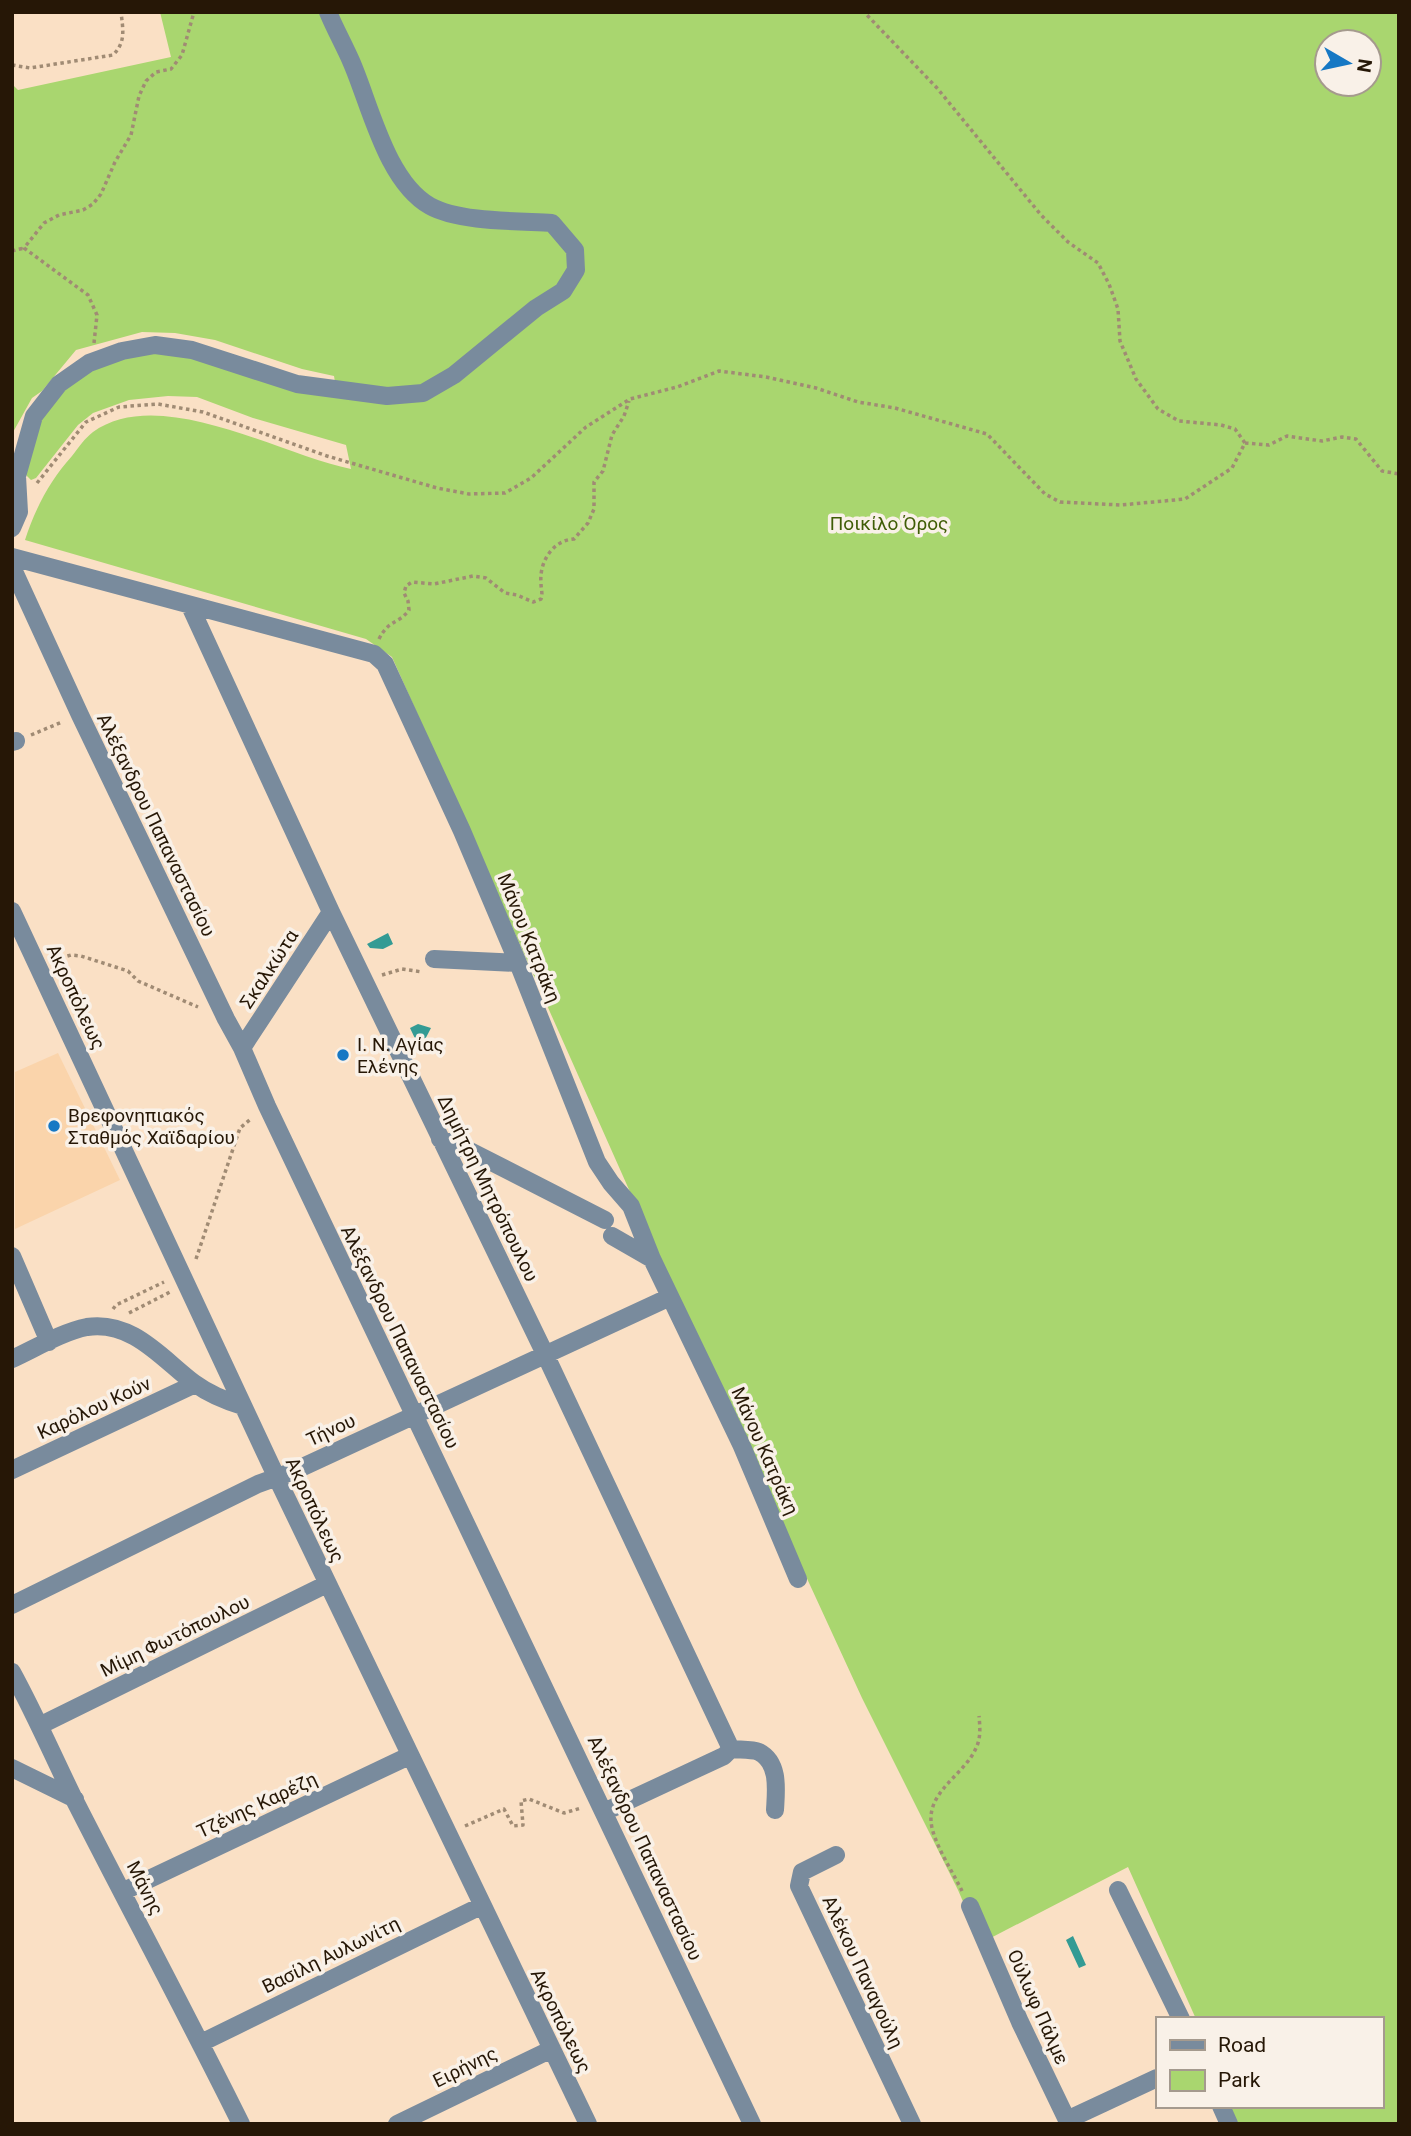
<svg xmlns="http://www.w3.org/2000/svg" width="1411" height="2136" font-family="Roboto,sans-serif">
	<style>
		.built { fill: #fad4ab }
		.green { fill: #a9d66f; fill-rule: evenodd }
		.water { fill: #339b94 }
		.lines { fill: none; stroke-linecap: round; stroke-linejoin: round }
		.path { stroke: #a08b74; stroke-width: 3.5; stroke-dasharray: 3.5 3.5; stroke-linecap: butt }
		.minor { stroke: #798b9d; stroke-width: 18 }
		.poi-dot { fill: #1678c4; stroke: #f9f1e8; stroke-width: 2.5 }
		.labels { text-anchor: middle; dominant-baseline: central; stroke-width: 7; stroke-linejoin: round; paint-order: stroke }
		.park-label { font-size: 19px; fill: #3f5d06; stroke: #f9f1e8 }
		.street-label { font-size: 19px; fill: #261706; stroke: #f9f1e8 }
		.poi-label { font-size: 19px; fill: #261706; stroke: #f9f1e8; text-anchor: start }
	</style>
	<rect width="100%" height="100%" fill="#fae0c5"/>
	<path class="built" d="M58,1053L120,1180L15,1229V1072Z"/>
	<path class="green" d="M160,12H1399V2124H1237L1230,2106H1381V2019H1196L1128,1867L981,1943L958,1890L862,1698L659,1257L392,657L366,639L25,540C35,509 50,480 72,456C78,448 85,438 93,432C160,384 280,455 351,469L346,445L253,418L197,397L168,396L129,400L93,413L78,425L36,478L31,480L26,475L40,417L63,386L92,367L158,350L337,394L334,376L302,369L215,340L175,333L142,332L76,350L42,391L32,398L12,434V84L18,90L171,57ZM1327,42H1369V84H1327Z"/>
	<path class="water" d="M388,933L393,944L383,949L370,948L367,944Z
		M418,1024L431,1028L420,1049L410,1028Z
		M1073,1936L1086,1965L1079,1968L1066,1940Z"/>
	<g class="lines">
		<path class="path" d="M12,65L30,68L113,55C126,42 123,30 121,12
			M12,251L24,248
			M94,343L97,315L88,295L24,248L44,223L59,215L83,210L93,204L101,194L115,162L131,135L139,96L146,81L156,72L171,69L182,55L194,12
			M1245,443L1269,445L1287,436L1322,441L1342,437L1356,439L1382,471L1399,474
			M37,483L86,422L119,407L158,404L203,412L327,456L437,488L469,494L505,493L531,478L586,427L630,399L677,387L719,371L766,377L816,388L858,402L895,408L987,434L1045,494L1060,502L1121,505L1185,499L1232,468L1245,443L1235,429L1221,425L1179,421L1158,409L1136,379L1120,341L1118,309L1109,284L1098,263L1068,242L1041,215L937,88L864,12
			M379,639C389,619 399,624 409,610L408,601L404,593L406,586L412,582L434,584L473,576L486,578L505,593L517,595L533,602L541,599C543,593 541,590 541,583C539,562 553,540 574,539L588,523L594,509V482L603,471L612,435L624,416L629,401
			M31,735L62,722
			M54,960L71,955L81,956L128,971L138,981L198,1007
			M382,975L402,969L422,972
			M196,1259L240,1128L252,1118
			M113,1309L116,1305L164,1282
			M129,1313L172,1291
			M465,1826L504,1809L513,1826L523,1825L521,1801L529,1799L564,1813L581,1808
			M962,1891C953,1872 932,1841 931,1821C929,1790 965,1774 976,1748C981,1738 980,1727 979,1716"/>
		<path class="minor" d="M12,528L19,512L17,476L34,416L59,384L89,363L122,351L155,345L192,350L297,384L387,396L423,393L454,375L536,308L563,291L576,270L575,250L552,223C519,221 458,222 430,206C386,181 370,104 351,61C344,45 335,29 328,12
			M12,557L374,654L385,664L462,831L518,963L597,1162L611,1183L631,1206L652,1259L741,1444L798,1579
			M12,567L80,715L226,1019L242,1048L267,1106L752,2124
			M190,606L331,912L545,1354L731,1749
			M12,742L16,741
			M12,911L276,1476L588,2124
			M434,959L518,963
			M242,1048L331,912
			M440,1139L466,1149L605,1220
			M612,1236L652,1259
			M12,1256L49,1342
			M12,1359C36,1348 62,1332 87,1327C133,1320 163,1360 194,1383C209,1394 226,1401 243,1406
			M12,1470L195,1384
			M12,1605L258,1484L294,1471L670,1297
			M12,1672C35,1714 54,1758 75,1801C130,1909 187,2015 241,2124
			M41,1725L327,1584
			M731,1749C739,1750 752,1749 759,1752C780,1763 776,1791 775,1810
			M12,1768L75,1799
			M604,1812L724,1756L731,1749
			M836,1855L802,1872L799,1886L912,2124
			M1118,1890L1181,2019
			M124,1891L409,1756
			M970,1906L1020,2022L1069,2124
			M201,2043L481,1906
			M1221,2106L1229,2124
			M1067,2120L1157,2078
			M397,2124L552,2049"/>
	</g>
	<g class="poi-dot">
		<circle cx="343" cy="1055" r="7"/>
		<circle cx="54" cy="1126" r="7"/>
	</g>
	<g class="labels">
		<g class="park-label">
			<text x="889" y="523">Ποικίλο Όρος</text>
		</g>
		<g class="street-label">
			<text transform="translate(156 825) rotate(64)">Αλέξανδρου Παπαναστασίου</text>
			<text transform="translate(529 938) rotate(68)">Μάνου Κατράκη</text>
			<text transform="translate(269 969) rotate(-57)">Σκαλκώτα</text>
			<text transform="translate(76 997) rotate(65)">Ακροπόλεως</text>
			<text transform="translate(488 1188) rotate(64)">Δημήτρη Μητρόπουλου</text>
			<text transform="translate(400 1337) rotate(64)">Αλέξανδρου Παπαναστασίου</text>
			<text transform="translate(94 1408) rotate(-25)">Καρόλου Κούν</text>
			<text transform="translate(331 1430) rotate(-25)">Τήνου</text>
			<text transform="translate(765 1451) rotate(66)">Μάνου Κατράκη</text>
			<text transform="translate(315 1510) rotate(65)">Ακροπόλεως</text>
			<text transform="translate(175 1636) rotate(-26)">Μίμη Φωτόπουλου</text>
			<text transform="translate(257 1805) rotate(-25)">Τζένης Καρέζη</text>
			<text transform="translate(645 1848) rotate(65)">Αλέξανδρου Παπαναστασίου</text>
			<text transform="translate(145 1888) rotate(63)">Μάνης</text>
			<text transform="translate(331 1955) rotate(-26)">Βασίλη Αυλωνίτη</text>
			<text transform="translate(863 1972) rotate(65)">Αλέκου Παναγούλη</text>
			<text transform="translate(1038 2007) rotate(66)">Ούλωφ Πάλμε</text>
			<text transform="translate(561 2021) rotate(64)">Ακροπόλεως</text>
			<text transform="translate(465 2067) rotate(-26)">Ειρήνης</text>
		</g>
		<g class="poi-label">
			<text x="357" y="1044">Ι. Ν. Αγίας<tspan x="357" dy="22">Ελένης</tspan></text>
			<text x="68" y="1115">Βρεφονηπιακός<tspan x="68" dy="22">Σταθμός Χαϊδαρίου</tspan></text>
		</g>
	</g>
	<rect width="1411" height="2136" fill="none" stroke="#261706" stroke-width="28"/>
	<rect x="1156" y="2017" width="228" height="91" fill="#f9f1e8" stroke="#a59a8e" stroke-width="2"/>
	<rect x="1170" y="2040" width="35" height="10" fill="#798b9d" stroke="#a59a8e" stroke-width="2"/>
	<text x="1218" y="2052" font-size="21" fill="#261706">Road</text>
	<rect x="1170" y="2070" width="35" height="21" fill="#a9d66f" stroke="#a59a8e" stroke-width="2"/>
	<text x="1218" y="2087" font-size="21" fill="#261706">Park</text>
	<g transform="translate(1348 63) rotate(99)"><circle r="33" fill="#f9f1e8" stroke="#a59a8e" stroke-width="2"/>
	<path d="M0-5L12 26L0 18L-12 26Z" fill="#1678c4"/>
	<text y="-10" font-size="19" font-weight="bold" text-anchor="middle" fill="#261706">N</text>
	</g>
</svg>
